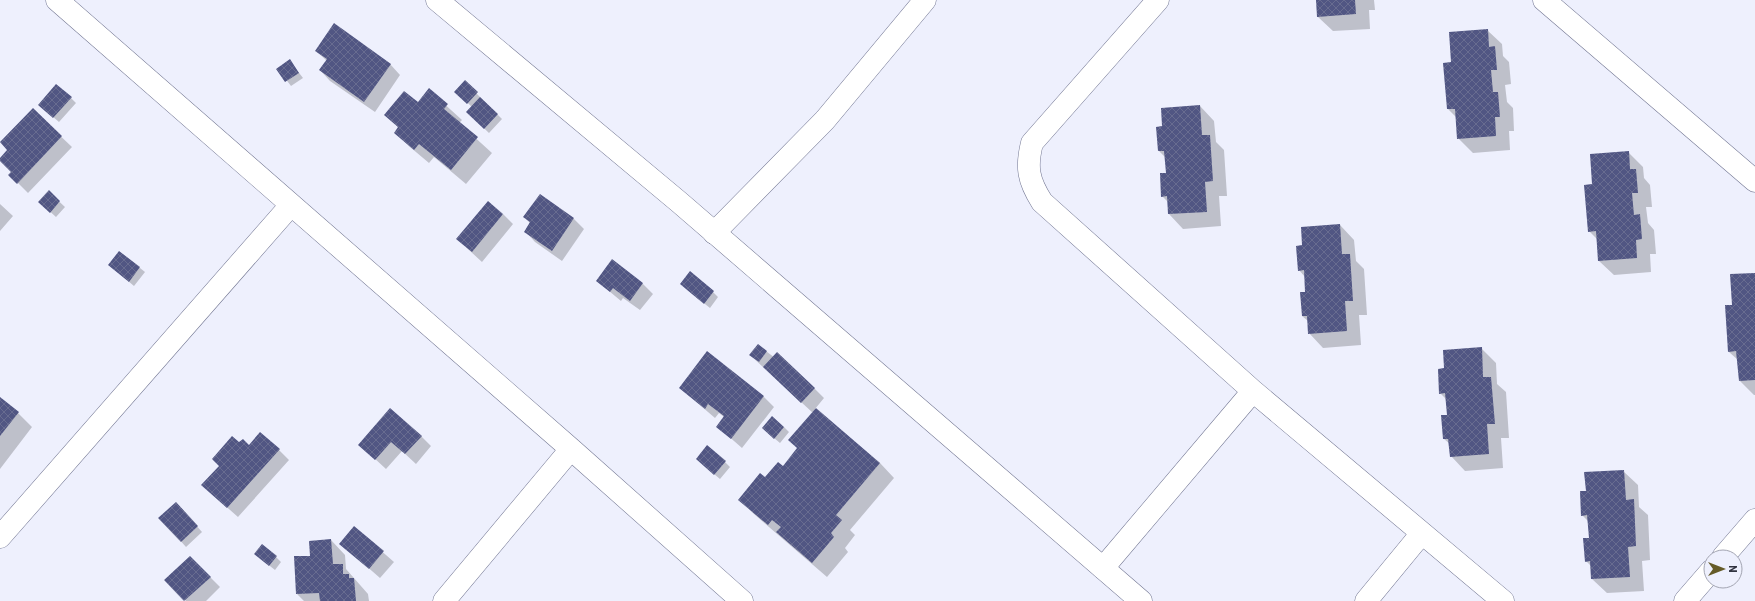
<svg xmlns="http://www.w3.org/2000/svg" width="1755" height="601" font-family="Barlow,sans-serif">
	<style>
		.shadow { fill: #0003 }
		.building { fill: url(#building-cross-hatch) }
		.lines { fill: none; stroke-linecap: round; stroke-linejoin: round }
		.minor-casing { stroke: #727692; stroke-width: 23 }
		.tertiary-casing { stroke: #727692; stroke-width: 23 }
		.minor { stroke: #fff; stroke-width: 22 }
		.tertiary { stroke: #fff; stroke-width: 22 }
	</style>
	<defs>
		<pattern id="building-cross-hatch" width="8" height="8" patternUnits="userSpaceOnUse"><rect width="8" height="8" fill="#515683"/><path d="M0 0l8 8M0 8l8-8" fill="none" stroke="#686c90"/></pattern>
	</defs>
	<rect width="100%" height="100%" fill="#eef0fd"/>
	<path class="shadow" d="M1317,0H1374L1375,10H1369L1370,29L1333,31L1318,17Z
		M1487,30L1502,44L1503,56L1509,62L1511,84L1505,85L1507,102L1513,108L1514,131H1509L1510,150L1473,153L1458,138L1457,118L1448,109L1452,63Z
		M316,51L390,64L400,75L375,112L330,81L320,70L327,61Z
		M290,61L303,78L291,86L278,69Z
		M465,82L502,119L489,133L467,112L472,107L456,92Z
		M429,90L462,120L459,123L492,153L466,184L434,157L429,163L410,147L395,132L399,128L386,115L418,104Z
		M71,98L76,103L59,122L45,110Z
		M1200,106L1214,121L1216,142L1224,150L1227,196H1219L1221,226L1183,229L1169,214L1168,202L1162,196L1167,174L1165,157L1159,151L1163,127Z
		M33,110L72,147L28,193L10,175L12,172L0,159L9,150Z
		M1628,152L1643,167L1644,178L1650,185L1652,207H1646L1648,223L1654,230L1656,254H1650L1651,272L1614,275L1599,261L1598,240L1589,231L1593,185Z
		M49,192L65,207L56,217L45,207Z
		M540,195L574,219L584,229L562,261L535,242L525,231L530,223L524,217Z
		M0,204L13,216L0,231Z
		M503,214L513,224L482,262L457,239Z
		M1340,225L1354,240L1356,261L1364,269L1367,315H1359L1361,345L1323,348L1309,333L1308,321L1302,316L1306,293L1305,277L1299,270L1303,246Z
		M120,252L145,272L134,286L109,265Z
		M1755,274V395H1754L1740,381L1738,360L1729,352L1734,306Z
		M597,281L642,283L653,294L640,310L623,298L621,301Z
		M686,289L713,292L718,297L710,308Z
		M758,345L814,388L824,398L815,409L880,463L894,478L850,530L855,535L845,548L848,552L827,577L754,514L740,500L765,479L783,467L798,449L813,413L750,355Z
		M1481,348L1496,363L1497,384L1506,392L1509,438H1501L1503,468L1465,471L1451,456L1450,444L1444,439L1448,416L1447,400L1440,393L1445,369Z
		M680,388L763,396L774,407L742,448L718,427L725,418L719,413L715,418Z
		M0,399L18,413L32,427L0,469Z
		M784,427L789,432L780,443L768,433Z
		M421,436L431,446L416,464L402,451L386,469L360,445Z
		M239,444L279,450L289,460L238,517L213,495Z
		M725,462L730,467L720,479L702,464Z
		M1623,471L1638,485L1639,507L1648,515L1650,560L1642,561L1644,591L1607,593L1592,579V567L1586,561L1590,538L1589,522L1582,515Z
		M181,508L202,532L186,547L160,518Z
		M354,527L394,562L380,578L341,544Z
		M331,540L345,555L346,569L368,594L369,601H304L297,594L311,557Z
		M190,557L220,587L206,601H186L166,580Z
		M276,557L281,562L275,570L261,559Z"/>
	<path class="building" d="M1316,0H1355L1356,14L1317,17Z
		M334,23L391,64L364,102L319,70L327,59L315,51Z
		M1488,29L1489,47L1495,46L1497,70H1491L1493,92H1498L1500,117H1495L1496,136L1457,139L1455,109H1447L1443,63L1451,62L1449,32Z
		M290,59L299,73L285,82L276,69Z
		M465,80L478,92L467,104L454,92Z
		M56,84L72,97L53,118L38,105Z
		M429,88L448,104L444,109L478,137L451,170L419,144L414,150L394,133L398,127L384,115L404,91L418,102Z
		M480,97L498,114L484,129L466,112Z
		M1200,105L1202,135H1210L1213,181L1205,182L1207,212L1168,214L1167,196L1161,197L1160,173H1166L1164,151H1158L1156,127L1162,126L1161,108Z
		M33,108L62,136L17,184L8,175L11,172L0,161V158L7,150L0,142Z
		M1629,151L1630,169H1636L1638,193H1632L1634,215L1640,214L1642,239L1636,240L1637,258L1598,261L1596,231L1588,232L1584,185L1592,184L1590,154Z
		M49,190L60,201L50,213L38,202Z
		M540,194L574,218L552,251L524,232L530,222L523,217Z
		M488,201L503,214L472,252L456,239Z
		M1340,224L1342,254H1350L1353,301H1345L1347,331L1308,334L1307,316H1302L1300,292H1305L1304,270L1298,271L1296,246L1302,245L1301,227Z
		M119,251L140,267L129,282L108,265Z
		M612,259L643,283L630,301L613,288L610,292L596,281Z
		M690,271L714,291L704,304L680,284Z
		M1755,273V380L1739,381L1736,351L1728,352L1725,305H1732L1730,274Z
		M758,344L767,351L759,362L749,355Z
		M1482,347L1483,377H1491L1495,424H1487L1489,454L1450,457L1448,439H1443L1441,415H1447L1445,393L1439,394L1438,369L1444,368L1443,350Z
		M707,351L764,396L731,439L716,427L724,416L708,404L705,409L679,388Z
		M777,352L815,388L801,403L763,367Z
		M0,397L19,412L0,436Z
		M390,408L422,436L405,454L391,442L375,460L358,445Z
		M816,408L880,463L836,515L842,520L831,533L834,537L812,563L776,532L781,527L772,520L768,525L738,500L760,473L765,477L778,462L783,466L797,448L788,440Z
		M772,416L784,427L774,439L762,428Z
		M260,432L280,449L227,508L201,485L219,466L212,459L232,436L239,442L243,439L249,445Z
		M707,445L726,461L714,475L696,459Z
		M1624,470L1626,500L1634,499L1636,546L1628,547L1630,577L1591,579L1590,561L1585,562L1583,538H1589L1587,515L1581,516L1580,491H1586L1584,472Z
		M176,502L198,526L181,542L158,518Z
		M354,526L384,551L369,569L339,544Z
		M331,539L333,564H343V574H349V578H354L356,601H320L319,593L296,594L294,556H310L309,541Z
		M262,544L277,556L269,566L254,554Z
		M190,556L211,577L184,601L164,580Z"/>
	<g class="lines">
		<defs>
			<path id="minor" d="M57,0L571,449L742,601
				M1158,0L1032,143C1026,167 1028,180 1042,202L1253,391L1503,601
				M1544,0L1755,181
				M714,233L825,120L925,0
				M0,537L291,205
				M1723,557L1755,520
				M1103,568L1253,391
				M444,601L571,449
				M1366,601L1422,533
				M1685,601L1711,571"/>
			<path id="tertiary" d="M437,0L679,202L1141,601"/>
		</defs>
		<use href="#minor" class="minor-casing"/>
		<use href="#tertiary" class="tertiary-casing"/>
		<use href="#minor" class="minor"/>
		<use href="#tertiary" class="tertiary"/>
	</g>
	<g transform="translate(1723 569) rotate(90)"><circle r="19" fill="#eef0fd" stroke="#a3a5b2"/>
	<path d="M0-3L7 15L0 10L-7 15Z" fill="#655b28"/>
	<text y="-6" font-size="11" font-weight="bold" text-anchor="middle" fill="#323441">N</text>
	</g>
</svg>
